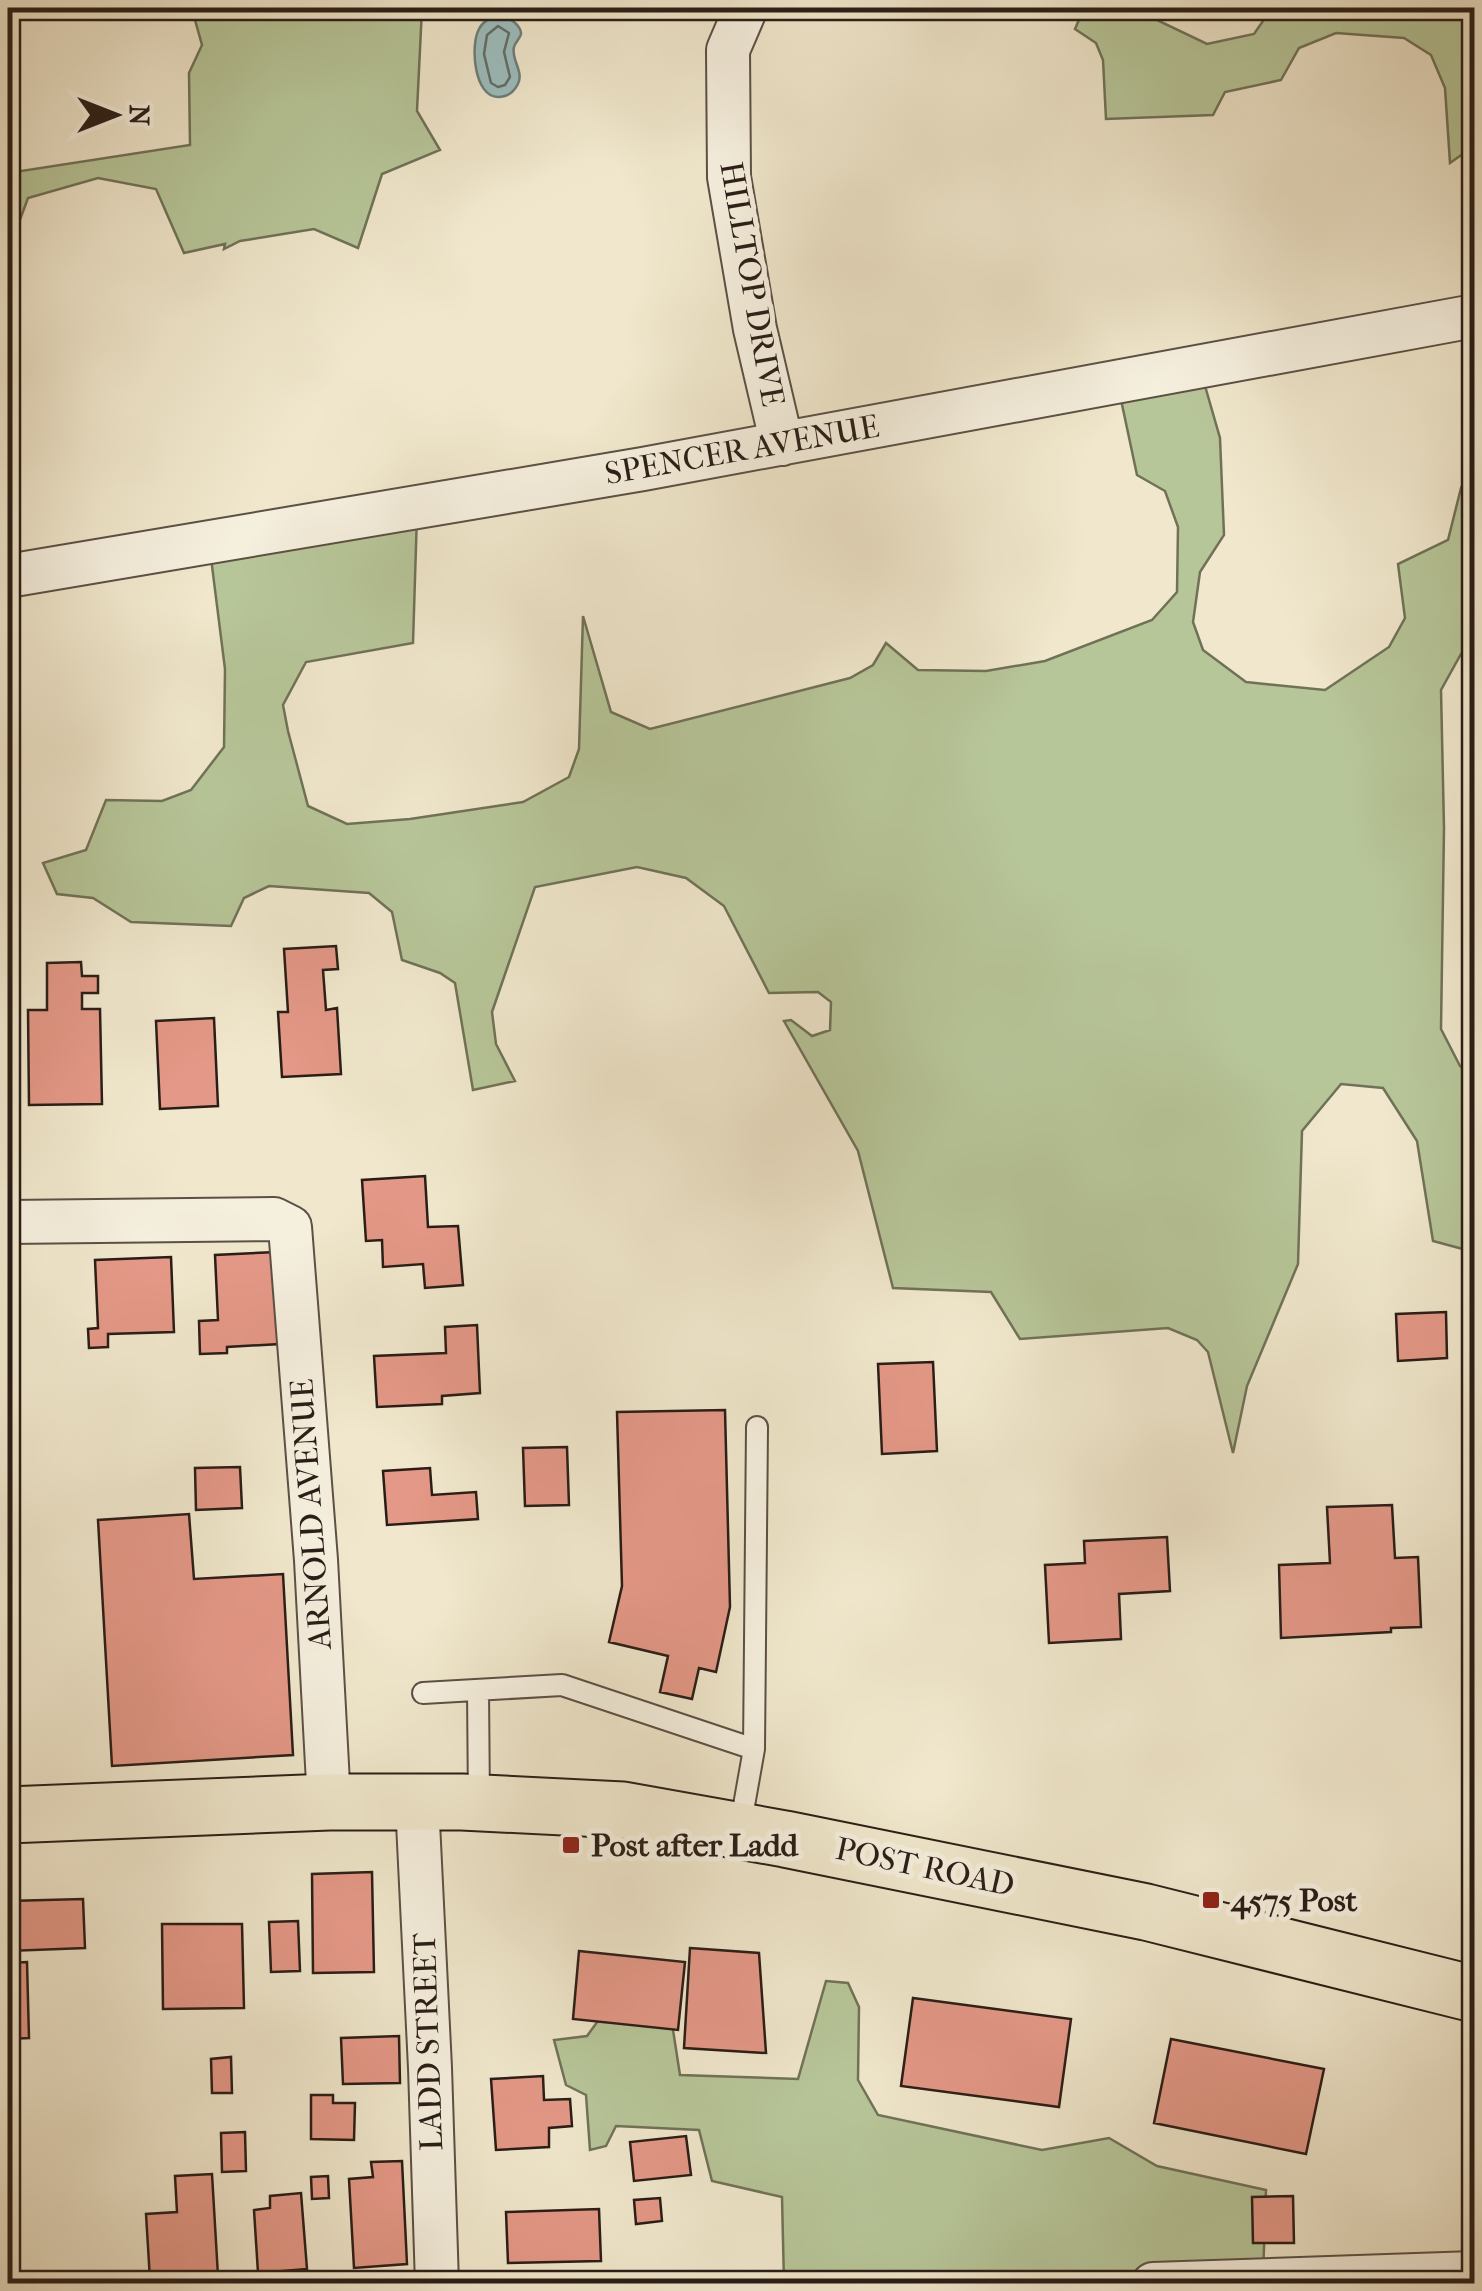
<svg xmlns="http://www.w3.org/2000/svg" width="1482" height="2291" font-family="'IM FELL French Canon',serif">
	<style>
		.green { fill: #b7c699; stroke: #707258; stroke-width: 2.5 }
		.water { fill: #9cbebe; stroke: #6e7e7b; stroke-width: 2.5 }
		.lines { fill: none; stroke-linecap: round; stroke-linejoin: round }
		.shore { stroke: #636e6a; stroke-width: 2.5 }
		.building { fill: #e49887; stroke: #2a1d17; stroke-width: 2.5 }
		.lane-casing { stroke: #5c5044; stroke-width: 24 }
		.street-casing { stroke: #5c5044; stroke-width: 46 }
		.primary-casing { stroke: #2a1d17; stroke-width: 59 }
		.lane { stroke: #f5efde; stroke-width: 20 }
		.street { stroke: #f5efde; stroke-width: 42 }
		.primary { stroke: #f0e7cc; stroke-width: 55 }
		.poi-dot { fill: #8f2418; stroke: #f5efde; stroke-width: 4 }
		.labels { text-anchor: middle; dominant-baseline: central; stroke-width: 10; stroke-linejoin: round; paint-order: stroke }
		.street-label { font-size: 32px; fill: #2a1d17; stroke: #f5efde }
		.poi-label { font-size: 32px; font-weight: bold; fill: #2a1d17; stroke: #f5efde; text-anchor: start }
	</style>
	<rect width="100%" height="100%" fill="#f0e7cc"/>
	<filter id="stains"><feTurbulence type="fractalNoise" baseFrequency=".002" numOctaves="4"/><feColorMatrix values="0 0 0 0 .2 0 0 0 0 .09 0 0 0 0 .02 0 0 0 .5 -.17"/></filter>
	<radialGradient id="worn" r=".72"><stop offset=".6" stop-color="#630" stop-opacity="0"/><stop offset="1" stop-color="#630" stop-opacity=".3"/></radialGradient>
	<path class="green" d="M182,8H422L417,111L440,150L382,174L358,248L314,229L240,241L224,249L225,244L184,253L156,189L98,178L28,198L8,252V173L190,145L189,73L202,45L193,13Z
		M1084,8H1132L1207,44L1254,34L1272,8H1474V146L1450,163L1445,88L1431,55L1404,38L1336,33L1299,48L1281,80L1225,92L1213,115L1106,119L1103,60L1096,43L1075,29Z
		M1199,365L1220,438L1224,535L1200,572L1193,622L1203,650L1246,682L1325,690L1389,647L1405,618L1398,564L1448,540L1461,488L1474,499V653L1461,654L1441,690L1444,828L1441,1029L1460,1066L1474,1076V1252L1433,1241L1417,1141L1383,1088L1341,1084L1302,1131L1298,1264L1247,1386L1233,1453L1208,1352L1197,1340L1168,1328L1020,1339L991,1292L893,1288L858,1151L784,1021L791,1020L812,1036L830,1030L831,1002L818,992L769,993L724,906L686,878L637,867L535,887L492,1012L496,1044L515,1081L473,1090L455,983L440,973L402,960L392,912L369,893L269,886L244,898L231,926L131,922L93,898L57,894L43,863L86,850L106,800L162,801L191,790L224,747L225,669L209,542L417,514L413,643L306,662L283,705L288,731L308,806L347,824L410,819L523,802L569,777L579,749L583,616L611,712L650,729L850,678L873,665L886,643L918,670L986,671L1045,661L1152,620L1177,592L1178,527L1165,491L1137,475L1117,381Z
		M826,1981L848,1983L859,2007L858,2080L878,2115L1042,2150L1109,2138L1157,2166L1266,2190L1263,2276L1231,2280L1116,2283H784L782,2197L712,2181L699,2130L616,2126L606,2146L590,2150L586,2095L566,2085L554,2040L587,2036L603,2014L671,2017L680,2075L798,2079Z"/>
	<path class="water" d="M498,15C505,17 514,20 518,26C526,36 516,39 514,47C510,62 530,75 512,92C507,96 504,97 498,97C474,97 470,45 479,29C483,21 490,18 498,15Z"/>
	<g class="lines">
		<path class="shore" d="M498,26L509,33L504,52L510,77L505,85L498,87L491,83L484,54L487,35Z"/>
	</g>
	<path class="building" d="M336,946L338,969L323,970L326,1010L337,1008L341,1074L282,1077L278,1012H288L284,949Z
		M81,962L82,976H98V993H82V1009H100L102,1104L29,1105L28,1010H47V963Z
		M214,1018L218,1106L160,1109L156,1021Z
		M425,1176L428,1227L458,1226L463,1285L425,1288L423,1264L383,1267L382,1240L366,1241L362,1180Z
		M276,1252L280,1344L227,1347V1353L200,1354L199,1321L218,1320L215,1255Z
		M171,1257L174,1332L108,1334V1347L89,1348L88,1329L98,1328L95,1260Z
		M1446,1312L1447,1358L1398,1361L1396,1314Z
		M477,1325L480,1393L442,1396V1404L377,1407L374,1356L446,1353L445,1327Z
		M933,1362L937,1451L882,1454L878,1364Z
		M725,1410L730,1607L716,1672L699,1668L692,1699L660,1692L668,1656L609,1642L622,1586L617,1412Z
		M567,1447L569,1505L525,1506L523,1448Z
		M240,1467L242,1508L196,1510L195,1468Z
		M430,1468L432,1495L476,1492L478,1519L387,1525L383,1471Z
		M1392,1505L1395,1558L1418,1557L1421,1627L1391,1628V1632L1281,1638L1279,1565L1330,1563L1327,1507Z
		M189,1514L194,1579L283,1574L293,1755L112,1766L98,1520Z
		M1167,1537L1170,1591L1119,1594L1121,1639L1049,1643L1045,1565L1085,1563L1084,1541Z
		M372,1872L374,1972L313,1973L312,1874Z
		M83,1899L85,1948L8,1951V1901Z
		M298,1921L300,1971L271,1972L269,1922Z
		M162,1924H242L244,2008L163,2009Z
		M690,1948L759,1953L766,2053L684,2048Z
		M579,1951L685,1962L678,2030L573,2019Z
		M27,1962L29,2038L8,2039V1963Z
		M913,1998L1071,2019L1059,2107L901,2086Z
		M399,2036L400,2083L343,2084L341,2038Z
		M1171,2039L1324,2069L1306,2154L1154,2123Z
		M231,2057L232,2093H212L211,2059Z
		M543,2076L544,2100L570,2099L572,2126L549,2128V2147L496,2150L491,2079Z
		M311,2095H333V2103H355L354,2140L311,2139Z
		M245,2132L246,2171L222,2172L221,2133Z
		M686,2136L691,2175L634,2181L630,2142Z
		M402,2161L407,2264L354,2268L349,2179L373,2177L371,2162Z
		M212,2174L218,2276L150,2280L146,2214L177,2212L175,2176Z
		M328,2176L329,2198L312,2199L311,2177Z
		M301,2193L307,2269L258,2273L254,2210L270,2208V2196Z
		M1293,2196L1294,2243H1253L1252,2197Z
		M660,2198L662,2221L636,2224L634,2200Z
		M599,2209L601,2261L508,2263L506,2212Z"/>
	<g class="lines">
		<defs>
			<path id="lane" d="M478,1690L479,1803
				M423,1693L562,1685L754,1749
				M740,1828L754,1749L757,1427"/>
			<path id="street" d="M746,8L728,50L729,177L755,329L782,444
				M8,576L643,469L1474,316
				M8,1222L274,1219L290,1227L316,1560L329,1802
				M417,1802L430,2068L437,2284
				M1153,2284L1474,2273"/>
			<path id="primary" d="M8,1815L329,1802H462L623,1810L785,1839L1146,1912L1474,1994"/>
		</defs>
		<use href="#lane" class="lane-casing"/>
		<use href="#street" class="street-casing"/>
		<use href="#primary" class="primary-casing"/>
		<use href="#lane" class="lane"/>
		<use href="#street" class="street"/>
		<use href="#primary" class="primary"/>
	</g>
	<g class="poi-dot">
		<rect x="561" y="1835" width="20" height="20" rx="5"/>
		<rect x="1201" y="1890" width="20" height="20" rx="5"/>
	</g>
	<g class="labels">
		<g class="street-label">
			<text transform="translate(752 284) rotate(80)">HILLTOP DRIVE</text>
			<text transform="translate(742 450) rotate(-10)">SPENCER AVENUE</text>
			<text transform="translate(311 1514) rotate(-94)">ARNOLD AVENUE</text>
			<text transform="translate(925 1867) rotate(12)">POST ROAD</text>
			<text transform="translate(428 2042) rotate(-92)">LADD STREET</text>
		</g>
		<g class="poi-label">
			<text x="591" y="1845">Post after Ladd</text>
			<text x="1231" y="1900">4575 Post</text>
		</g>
	</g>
	<rect width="1482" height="2291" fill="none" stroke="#f0e7cc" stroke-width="40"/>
	<rect x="10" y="10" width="1462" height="2271" fill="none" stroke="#2a1d17" stroke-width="5"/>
	<rect x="20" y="20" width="1442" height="2251" fill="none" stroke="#2a1d17" stroke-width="2.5"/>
	<g transform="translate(115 115) rotate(90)" stroke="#f5efde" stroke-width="8" paint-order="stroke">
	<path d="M0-8L18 38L0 25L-18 38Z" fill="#2a1d17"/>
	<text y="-15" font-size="28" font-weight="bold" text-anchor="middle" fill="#2a1d17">N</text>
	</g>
	<rect width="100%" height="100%" filter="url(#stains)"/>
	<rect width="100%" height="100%" fill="url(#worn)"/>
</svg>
